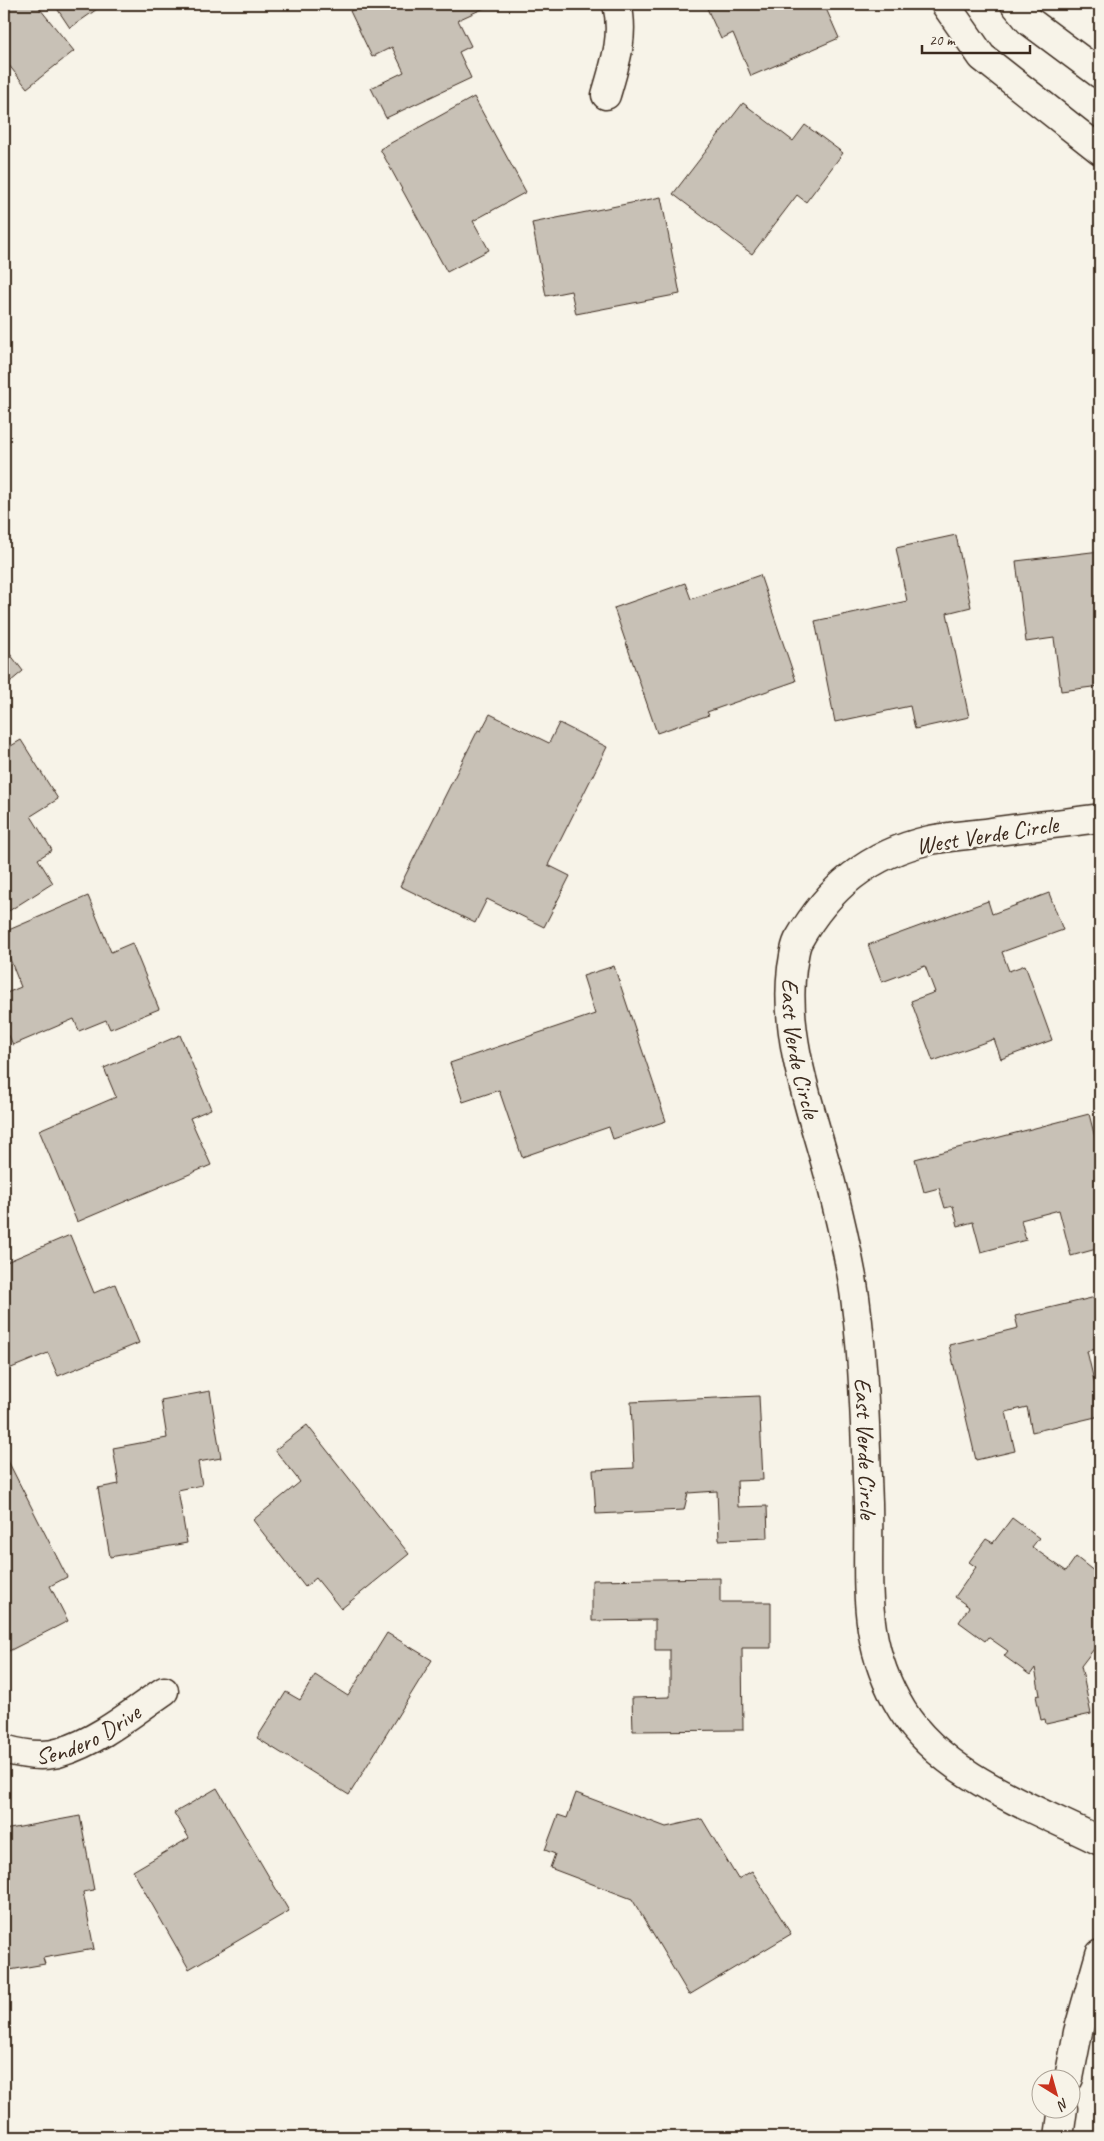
<svg xmlns="http://www.w3.org/2000/svg" width="1104" height="2141" font-family="Caveat,sans-serif">
	<style>
		.building { fill: #c8c1b6; stroke: #3b2a1e }
		.lines { fill: none; stroke-linecap: round; stroke-linejoin: round }
		.minor-casing { stroke: #3b2a1e; stroke-width: 31 }
		.minor { stroke: #f7f3e8; stroke-width: 28 }
		.labels { text-anchor: middle; dominant-baseline: central; stroke-width: 5; stroke-linejoin: round; paint-order: stroke }
		.street-label { font-size: 24px; fill: #3b2a1e; stroke: #f7f3e8 }
	</style>
	<rect width="100%" height="100%" fill="#f7f3e8"/>
	<filter id="ink" filterUnits="userSpaceOnUse"><feTurbulence type="fractalNoise" baseFrequency=".02" numOctaves="2"/><feDisplacementMap in="SourceGraphic" scale="10" xChannelSelector="R" yChannelSelector="G"/><feConvolveMatrix kernelMatrix="1 2 1 2 8 2 1 2 1" color-interpolation-filters="sRGB"/></filter>
	<g filter="url(#ink)">
		<path class="building" d="M4,4H36L74,51L27,88L4,59Z
			M54,4H98L100,7L70,28Z
			M365,4H493L458,20L471,46L459,52L471,78L386,118L371,88L404,72L392,47L372,57L350,11Z
			M705,4H824L839,38L751,76L733,33L721,39Z
			M474,97L526,192L473,221L489,250L447,272L380,149Z
			M743,103L793,141L805,125L843,153L806,202L797,195L752,254L673,194Z
			M661,197L680,294L576,314L571,291L546,296L532,223Z
			M956,535L971,607L947,613L969,717L915,729L910,706L835,722L815,621L907,601L896,548Z
			M1100,551V686L1061,691L1054,638L1026,642L1016,561Z
			M760,575L796,681L707,712L709,715L657,733L614,608L685,583L691,599Z
			M4,646L23,671L4,687Z
			M490,714L549,743L559,723L607,747L548,865L570,876L544,927L487,899L475,923L400,886L478,730L481,731Z
			M21,740L58,799L31,816L52,850L38,859L53,883L4,914V812L7,810L4,806V750Z
			M1049,893L1063,930L1002,952L1009,971L1025,965L1052,1040L1001,1059L994,1039L933,1061L911,1001L935,992L925,966L882,982L868,945L988,901L992,914Z
			M88,896L111,952L132,943L159,1009L110,1029L106,1020L79,1031L74,1019L13,1045L4,1024V994L21,987L4,944V932Z
			M614,966L666,1121L613,1139L609,1127L522,1157L499,1090L463,1102L450,1063L595,1014L583,976Z
			M180,1035L211,1109L190,1118L211,1165L77,1222L39,1130L116,1097L104,1068Z
			M1089,1114L1100,1157V1248L1071,1256L1059,1210L1021,1220L1026,1240L981,1252L973,1222L958,1226L953,1206L945,1208L939,1188L924,1192L915,1159Z
			M70,1235L94,1293L115,1284L139,1343L58,1376L48,1353L4,1371V1263Z
			M1100,1296V1348L1087,1351L1100,1406V1416L1032,1432L1027,1407L1006,1412L1015,1451L976,1460L949,1345L1018,1328L1015,1316Z
			M210,1391L221,1458L198,1462L202,1485L178,1490L187,1543L110,1557L98,1488L119,1484L113,1448L167,1438L161,1400Z
			M759,1396L763,1480L737,1481L738,1507L767,1506L768,1538L719,1540L717,1491L688,1493L684,1510L596,1514L593,1470L634,1468L631,1402Z
			M307,1425L409,1554L341,1609L316,1578L305,1587L253,1520L300,1482L275,1450Z
			M6,1457L67,1577L50,1586L68,1621L7,1652L4,1646V1458Z
			M1012,1518L1039,1538L1032,1547L1066,1571L1076,1557L1100,1576V1641L1081,1666L1091,1714L1046,1724L1045,1719L1041,1720L1036,1696L1040,1695L1035,1668L1030,1675L1004,1656L1008,1651L988,1637L985,1641L959,1622L969,1607L955,1597L976,1567L969,1562L986,1539L993,1543Z
			M720,1578V1602H771V1648H742L743,1730L633,1731L632,1698L670,1697V1650H655V1620L592,1621V1580Z
			M387,1633L432,1660L349,1795L257,1738L286,1692L300,1700L315,1675L348,1696Z
			M217,1788L289,1911L189,1969L133,1871L189,1838L174,1813Z
			M576,1793L666,1827L702,1819L738,1879L752,1871L791,1934L689,1995L632,1899L550,1868L555,1854L545,1850L558,1815L567,1818Z
			M80,1816L94,1890L83,1892L94,1949L43,1958L45,1964L4,1971V1916L10,1914L4,1882V1830Z"/>
		<g class="lines">
			<defs>
				<g id="minor">
					<path d="M945,4L982,57L1100,150"/>
					<path d="M1015,4L1029,21L1100,74"/>
					<path d="M606,95C615,64 625,36 617,4"/>
					<path id="s1" d="M1100,818C1064,823 1028,827 991,832C971,835 950,836 930,840C869,854 828,888 798,941C794,949 794,959 792,968C783,1040 813,1114 831,1183C839,1214 846,1245 852,1277C864,1350 865,1429 868,1503C870,1580 859,1640 902,1710C942,1776 1034,1808 1100,1841"/>
					<path id="s2" d="M4,1749C21,1754 43,1758 61,1752C98,1741 132,1713 164,1691"/>
					<path d="M1069,2078L1078,2032L1100,1954"/>
					<path d="M1059,2137L1063,2108"/>
				</g>
			</defs>
			<use href="#minor" class="minor-casing"/>
			<use href="#minor" class="minor"/>
		</g>
	</g>
	<g class="labels">
		<g class="street-label">
			<text transform="translate(987 835) rotate(-9)">West Verde Circle</text>
			<text stroke="none"><textPath href="#s1" startOffset="452">East Verde Circle</textPath></text>
			<text stroke="none"><textPath href="#s1" startOffset="859">East Verde Circle</textPath></text>
			<text stroke="none"><textPath href="#s2" startOffset="89">Sendero Drive</textPath></text>
		</g>
	</g>
	<rect width="1104" height="2141" fill="none" stroke="#f7f3e8" stroke-width="20"/>
	<rect x="10" y="10" width="1084" height="2121" fill="none" stroke="#3b2a1e" stroke-width="2" filter="url(#ink)"/>
	<g transform="translate(1056 2094) rotate(143)"><circle r="24" fill="#f7f3e8" stroke="#aca397"/>
	<path d="M0-4L9 19L0 12L-9 19Z" fill="#c8321e"/>
	<text y="-8" font-size="14" font-weight="bold" text-anchor="middle" fill="#3b2a1e">N</text>
	</g>
	<path d="M922 45v8h108v-8" fill="none" stroke="#3b2a1e" stroke-width="2.5"/>
	<text x="929" y="45" font-size="15" fill="#3b2a1e" stroke="#f7f3e8" stroke-width="4" paint-order="stroke">20 m</text>
</svg>
